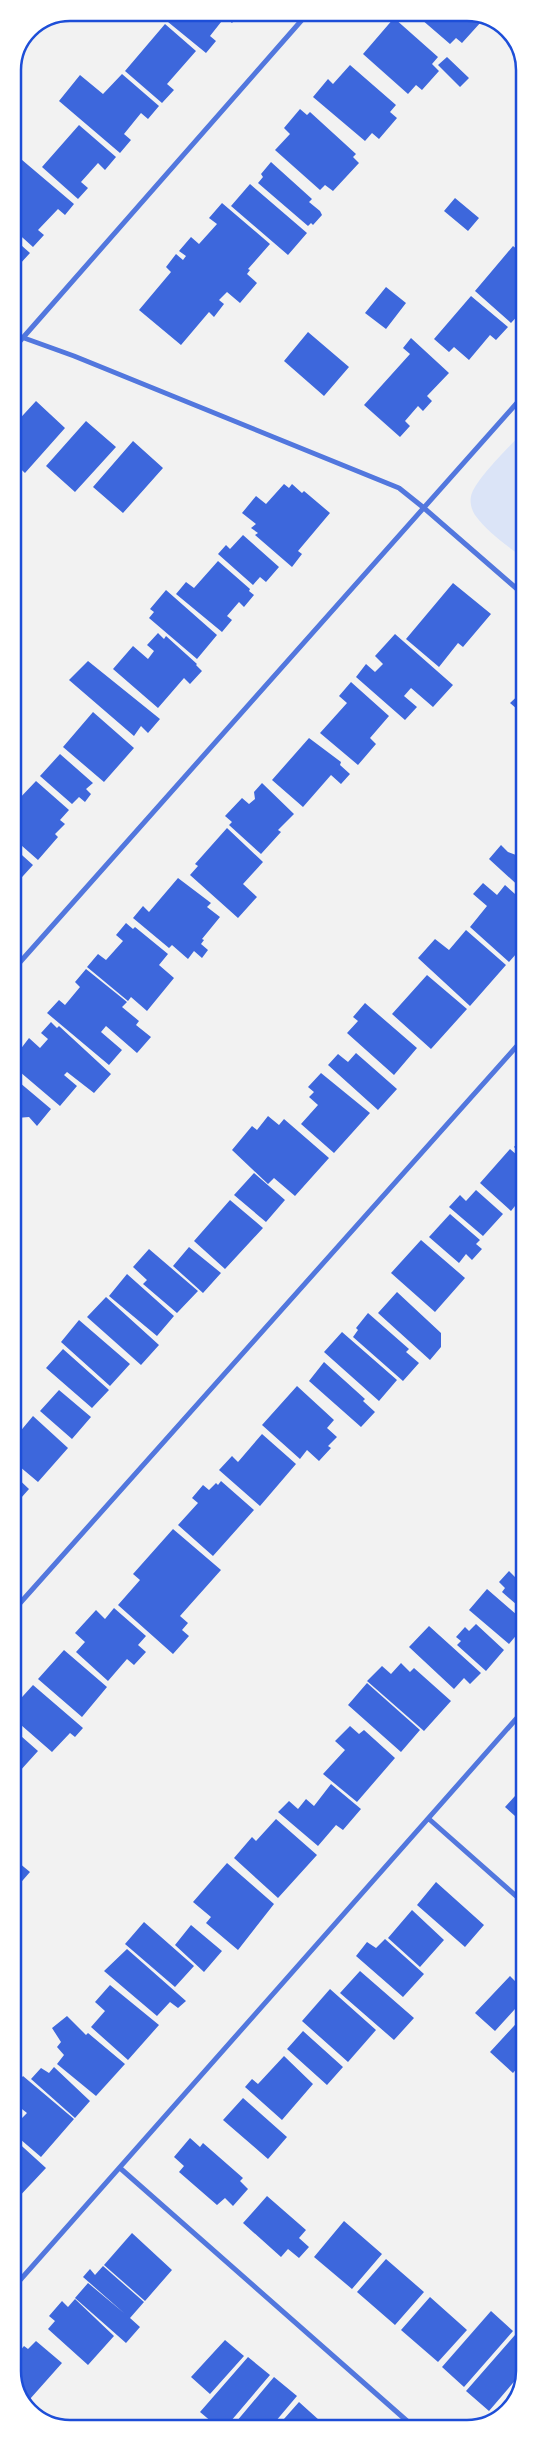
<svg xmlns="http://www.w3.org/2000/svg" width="537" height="2441" font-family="'Golos Text',sans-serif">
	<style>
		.green { fill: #dbe4f7 }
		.building { fill: #3d67dc }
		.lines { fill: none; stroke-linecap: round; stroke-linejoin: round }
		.minor { stroke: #5277de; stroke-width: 5 }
		.rim { fill: none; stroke: #1d4ed8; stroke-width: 2.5 }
	</style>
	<rect width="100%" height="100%" fill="#f2f2f2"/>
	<path class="green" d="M524,431V559C508,546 487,532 475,515C471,509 469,500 472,493C479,476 510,446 524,431Z"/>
	<path class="building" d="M157,13H241L232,23L225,17L210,36L216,41L206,53Z
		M414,13H474L481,22L462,43L456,38L450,44Z
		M394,18L438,57L432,64L439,71L422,90L416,85L408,94L363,54Z
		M165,24L196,51L167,84L174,90L162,103L125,71Z
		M447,57L469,78L460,87L438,65Z
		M350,65L396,105L390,112L397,118L379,139L372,133L365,141L313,97L328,79L333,84Z
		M122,74L159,106L148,119L141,113L124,134L131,140L120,153L59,101L80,75L103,94Z
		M300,109L307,115L310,112L356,154L353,157L359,163L333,191L325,185L320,190L275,150L290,134L284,128Z
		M79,125L116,157L105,170L98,163L81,182L88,188L78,199L42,167Z
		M15,154L74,204L65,215L58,209L38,230L44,235L33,247L13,229V193L15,190L13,188V157Z
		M271,162L312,199L309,202L320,211L322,215L313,225L311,223L308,226L258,183L263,177L261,174Z
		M250,184L307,233L288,255L231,206Z
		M455,198L479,218L468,231L444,211Z
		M222,203L270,244L248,269L250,270L247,274L257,283L240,303L227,292L219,300L224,304L214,317L209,312L181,345L139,310L171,272L166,267L176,254L183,260L186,256L179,251L191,237L199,244L217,224L209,218Z
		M13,238L30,253L19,265L13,259Z
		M513,246L524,255V299L517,306L522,311L511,323L475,291Z
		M386,287L406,303L386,329L365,313Z
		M471,296L508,327L496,340L490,335L469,360L454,347L449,352L434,339Z
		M308,332L349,367L324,396L284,361Z
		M411,338L449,373L427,396L432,401L423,411L418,406L405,421L410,426L400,437L364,405L410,354L403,348Z
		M36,401L65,428L25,473L13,462V426Z
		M86,421L116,447L75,492L46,466Z
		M133,441L163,468L123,513L93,487Z
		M284,484L289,488L292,484L302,493L304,491L330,513L298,551L302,554L292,567L255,535L258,533L251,528L256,524L242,513L256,496L266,504Z
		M243,535L279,567L266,582L260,577L253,585L218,554L226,545L230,549Z
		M13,541L21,548L13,558Z
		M218,561L250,589L249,591L254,595L244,607L239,602L227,616L232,620L222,632L176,594L186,582L194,588Z
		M453,583L491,614L463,647L458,643L439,667L406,639Z
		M166,590L217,635L197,659L149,618L154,612L150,609Z
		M158,633L164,639L166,636L197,664L196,665L202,671L190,684L184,678L158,708L113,669L133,646L148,659L154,651L147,645Z
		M395,634L453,685L433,707L411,688L404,696L417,707L405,720L356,677L366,664L375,672L383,664L375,656Z
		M88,661L160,719L148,733L141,726L134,736L69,680Z
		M351,682L389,716L370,738L376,744L358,765L320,733L347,703L339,696Z
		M524,690V715L510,703Z
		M93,712L134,748L104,782L63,747Z
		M309,738L341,762L340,765L350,774L341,784L331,775L303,807L272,780Z
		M60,754L93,783L86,789L91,794L85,802L79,797L72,804L40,776Z
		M36,781L69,810L60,820L65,824L55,834L58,837L38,860L13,838V797L17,801Z
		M262,783L294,814L278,830L281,832L261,854L229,825L232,822L225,816L242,798L249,804L255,799L254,792Z
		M227,828L263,862L243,884L257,897L238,918L190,875L198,866L195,864Z
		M501,845L508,852L524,858V891L489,859Z
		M13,847L33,865L13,887Z
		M178,878L211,903L207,907L220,917L202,939L204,940L201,944L208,950L202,958L194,951L188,959L172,945L169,948L133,918L143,906L149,912Z
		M483,883L497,895L505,885L524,902V945L509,962L470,927L487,906L473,894Z
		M126,923L133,929L135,927L168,954L159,965L174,978L147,1011L131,997L128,1001L87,967L98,954L106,960L123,941L116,935Z
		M466,930L506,965L470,1006L418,958L435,939L449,950Z
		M86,969L127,1002L122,1007L139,1021L136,1025L151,1037L137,1053L106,1026L101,1032L122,1050L109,1065L47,1013L59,1000L65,1005L80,987L75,982Z
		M427,975L467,1009L431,1049L392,1014Z
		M365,1003L417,1048L394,1075L347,1033L358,1021L353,1017Z
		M51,1022L57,1028L59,1026L111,1074L94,1093L67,1072L64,1075L77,1086L60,1106L13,1066V1059L29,1038L40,1048L48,1039L41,1033Z
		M356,1053L397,1089L378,1110L328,1065L338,1054L348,1062Z
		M321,1073L370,1113L334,1153L301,1124L318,1105L309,1097L314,1092L308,1087Z
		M13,1077L51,1109L37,1126L29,1117L17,1118L13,1122Z
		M268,1116L279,1125L284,1119L329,1158L295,1196L274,1178L268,1184L232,1150L252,1126L257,1130Z
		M524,1135V1156L514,1147Z
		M510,1149L524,1161V1215L515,1206L511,1211L480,1183Z
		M254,1173L285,1200L266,1222L234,1195Z
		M476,1190L503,1214L483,1236L449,1207L460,1195L466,1201Z
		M230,1200L263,1228L225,1269L194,1241Z
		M450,1214L480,1240L476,1244L482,1249L472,1260L466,1254L459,1263L429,1237Z
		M421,1240L465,1278L435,1312L391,1273Z
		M189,1247L221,1273L203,1293L173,1266Z
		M149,1249L198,1291L177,1313L143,1284L147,1280L133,1267Z
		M127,1274L174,1316L157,1336L109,1296Z
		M397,1292L441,1333V1347L430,1360L378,1313Z
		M106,1297L159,1345L141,1365L87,1317Z
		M368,1313L409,1349L406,1352L419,1363L403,1381L353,1337L358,1330L356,1328Z
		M79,1320L130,1364L110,1386L61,1342Z
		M342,1332L397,1380L379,1401L324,1352Z
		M63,1349L109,1390L92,1408L46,1368Z
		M324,1362L365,1399L363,1401L375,1412L361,1427L309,1381Z
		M297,1386L334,1420L327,1428L337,1437L328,1446L331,1448L319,1461L307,1450L300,1459L262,1425Z
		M59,1390L91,1417L72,1439L40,1411Z
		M33,1416L68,1448L38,1482L13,1461V1440Z
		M262,1434L296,1464L260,1506L219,1470L232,1456L238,1462Z
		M13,1474L29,1489L13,1507Z
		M221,1481L254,1510L213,1556L178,1525L198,1503L192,1498L203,1485L209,1490L216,1483L218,1485Z
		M173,1529L221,1570L180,1616L188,1623L182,1630L189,1636L173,1654L118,1605L140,1580L133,1574Z
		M524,1567V1611L502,1592L505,1588L499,1582L509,1571L515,1577Z
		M487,1589L524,1621V1626L509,1644L469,1610Z
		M114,1608L146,1636L138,1645L146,1652L134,1665L127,1659L108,1681L76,1652L85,1642L75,1633L96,1610L105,1619Z
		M476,1624L504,1650L486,1671L457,1645L461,1641L456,1637L465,1627L469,1631Z
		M429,1626L481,1673L470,1684L464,1678L454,1689L409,1647Z
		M64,1650L107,1687L82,1717L38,1679Z
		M401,1663L410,1672L414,1668L451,1701L424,1731L367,1681L382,1666L391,1674Z
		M367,1683L420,1730L401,1752L348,1705Z
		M33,1685L83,1728L75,1737L70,1733L52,1752L13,1718V1707Z
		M350,1726L359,1734L364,1730L395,1758L357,1802L323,1774L345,1750L335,1741Z
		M13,1729L38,1751L19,1772L13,1768Z
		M331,1784L361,1809L343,1830L336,1825L318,1846L278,1812L289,1801L298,1809L306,1799L314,1806Z
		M524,1786V1824L505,1807Z
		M276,1819L317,1855L278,1898L234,1858L252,1837L256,1841Z
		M13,1858L30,1872L16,1888L13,1886Z
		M227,1863L274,1904L238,1950L206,1923L211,1917L193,1902Z
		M436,1882L484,1925L465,1947L417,1905Z
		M412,1910L444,1940L420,1967L388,1938Z
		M144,1922L194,1966L175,1987L125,1944Z
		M191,1925L222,1951L204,1972L175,1945Z
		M385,1939L424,1974L403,1997L356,1956L367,1942L376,1948Z
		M127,1949L186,2001L178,2008L170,2002L157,2016L104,1971Z
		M360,1971L414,2018L394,2040L340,1993Z
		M510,1976L524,1990V1999L495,2031L475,2013Z
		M110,1985L159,2025L128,2060L91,2027L105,2011L95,2002Z
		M330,1989L376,2030L348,2062L302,2021Z
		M524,2015V2060L513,2073L490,2052Z
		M67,2016L86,2035L88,2033L125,2064L96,2096L57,2064L64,2055L57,2047L61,2042L52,2028Z
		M303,2031L343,2067L327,2085L287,2049Z
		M284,2056L313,2084L282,2120L245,2087L252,2079L258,2084Z
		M54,2067L90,2101L75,2118L31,2079L41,2068L49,2073Z
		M23,2076L74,2119L41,2157L13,2133V2127L27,2113L13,2102V2087Z
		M243,2098L287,2137L268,2159L223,2120Z
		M13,2138L46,2168L15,2201L13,2200Z
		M190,2138L200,2147L203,2143L243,2178L240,2181L248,2189L233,2206L225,2198L217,2205L179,2172L184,2166L174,2157Z
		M267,2196L306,2230L299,2238L309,2247L299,2258L288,2249L281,2257L243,2223Z
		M344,2221L382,2254L352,2289L314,2257Z
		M132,2233L172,2270L145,2301L104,2265Z
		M386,2259L424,2292L395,2325L357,2292Z
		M103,2266L144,2302L130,2318L140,2327L126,2343L75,2298L88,2283L124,2313L83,2277L90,2269L95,2275Z
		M430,2297L467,2330L438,2362L401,2330Z
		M75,2299L114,2336L88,2365L48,2329L55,2321L49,2316L62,2301L68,2307Z
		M491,2311L513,2331L464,2387L442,2367Z
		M515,2335L524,2343V2370L489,2411L466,2391Z
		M225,2340L244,2356L210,2394L191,2377Z
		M36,2341L62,2363L30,2399L14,2381V2358L24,2346L28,2349Z
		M248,2357L270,2375L225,2428H219L200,2412Z
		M274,2377L297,2396L270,2428H231Z
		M519,2386L510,2408L495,2417L492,2415Z
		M22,2397L48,2420V2421L30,2412Z
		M299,2402L319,2420L312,2428H276Z"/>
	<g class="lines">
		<path class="minor" d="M13,334L74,356L399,488L424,508L524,595
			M13,349L308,13
			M13,970L524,395
			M13,1611L524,1038
			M429,1819L524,1903
			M120,2168L415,2428
			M14,2287L524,1710"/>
	</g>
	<path d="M0 0H537V2441H0ZM70 21H467A49 49 0 0 1 516 70V2371A49 49 0 0 1 467 2420H70A49 49 0 0 1 21 2371V70A49 49 0 0 1 70 21Z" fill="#fff" fill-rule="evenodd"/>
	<path class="rim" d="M70 21H467A49 49 0 0 1 516 70V2371A49 49 0 0 1 467 2420H70A49 49 0 0 1 21 2371V70A49 49 0 0 1 70 21Z"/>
</svg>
